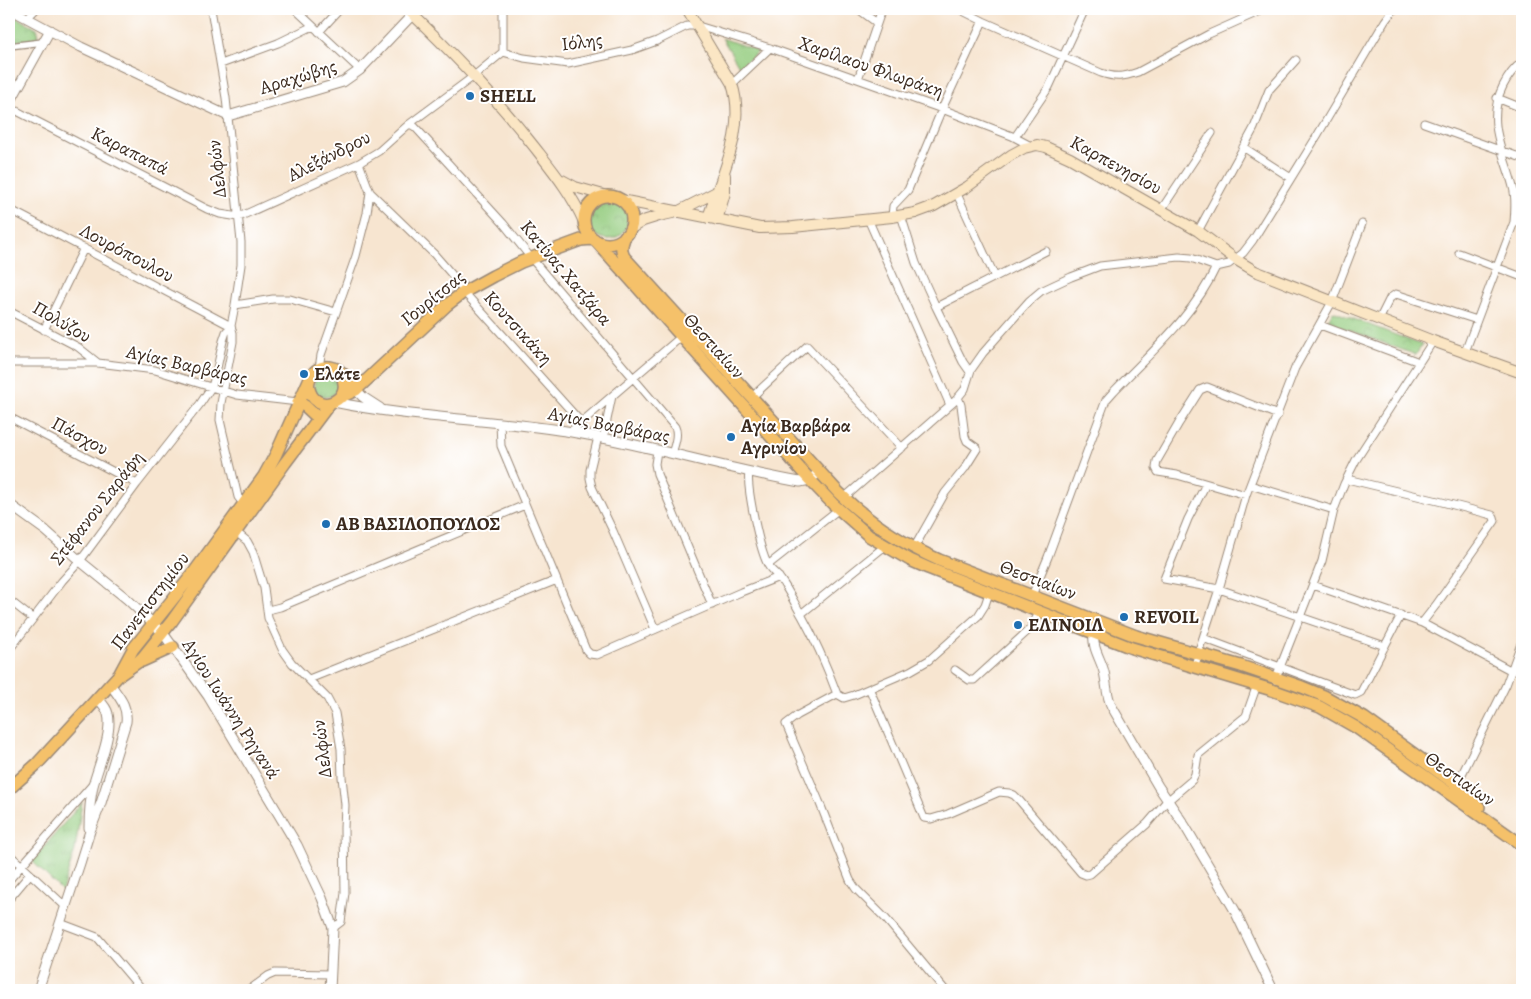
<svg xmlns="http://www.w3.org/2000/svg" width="1531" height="999" font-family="Alegreya,serif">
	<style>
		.grass { fill: url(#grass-tufts); stroke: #687b4e }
		.park { fill: url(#park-crowns); stroke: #687b4e }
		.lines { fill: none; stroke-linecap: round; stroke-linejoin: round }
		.pedestrian-casing { stroke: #987; stroke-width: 8 }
		.minor-casing { stroke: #987; stroke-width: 9 }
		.tertiary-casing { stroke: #987; stroke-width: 11 }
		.secondary-casing { stroke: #987; stroke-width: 12 }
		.primary-casing { stroke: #987; stroke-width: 14 }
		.pedestrian { stroke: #fff; stroke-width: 5.5 }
		.minor { stroke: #fff; stroke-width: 7 }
		.tertiary { stroke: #fff; stroke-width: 9 }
		.secondary { stroke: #fbe6c4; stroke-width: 10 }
		.primary { stroke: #f5c16b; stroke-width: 11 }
		.poi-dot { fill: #1f6fb2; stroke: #fff; stroke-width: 2 }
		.labels { text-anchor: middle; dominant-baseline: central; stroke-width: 4; stroke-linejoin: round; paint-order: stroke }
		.street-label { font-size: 19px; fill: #3b2a1e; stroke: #fff }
		.poi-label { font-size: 19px; font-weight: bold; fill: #3b2a1e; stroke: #fff; text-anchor: start }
	</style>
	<defs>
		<pattern id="grass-tufts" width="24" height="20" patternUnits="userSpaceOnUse" patternTransform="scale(1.25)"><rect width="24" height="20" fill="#94cc7f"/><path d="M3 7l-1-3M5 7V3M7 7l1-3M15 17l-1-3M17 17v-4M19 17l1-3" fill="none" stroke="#80af6d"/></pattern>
		<pattern id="park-crowns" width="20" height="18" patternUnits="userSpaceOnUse" patternTransform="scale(1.25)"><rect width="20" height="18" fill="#94cc7f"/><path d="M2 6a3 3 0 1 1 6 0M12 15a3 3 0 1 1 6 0" fill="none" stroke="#80af6d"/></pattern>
	</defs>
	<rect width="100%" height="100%" fill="#fff"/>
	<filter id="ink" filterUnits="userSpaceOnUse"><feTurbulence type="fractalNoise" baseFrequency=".02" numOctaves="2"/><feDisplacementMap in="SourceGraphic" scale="10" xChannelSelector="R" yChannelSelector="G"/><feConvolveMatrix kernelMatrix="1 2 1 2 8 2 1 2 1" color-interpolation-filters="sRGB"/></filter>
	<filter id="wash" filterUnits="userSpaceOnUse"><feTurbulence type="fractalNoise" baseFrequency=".0096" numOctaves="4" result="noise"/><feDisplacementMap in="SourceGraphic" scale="20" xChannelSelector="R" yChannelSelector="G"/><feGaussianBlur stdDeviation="1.12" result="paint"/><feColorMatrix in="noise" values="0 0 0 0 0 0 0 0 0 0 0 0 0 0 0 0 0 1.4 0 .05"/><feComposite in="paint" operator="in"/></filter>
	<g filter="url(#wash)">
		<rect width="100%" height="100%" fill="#f7e5d0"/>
		<path class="grass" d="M722,38L756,50L758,52L740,68Z
			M314 385a12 12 0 1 1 24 0a12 12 0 1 1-24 0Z
			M82,802L75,850L62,891L32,861Z"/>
		<path class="park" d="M9,14L37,28L38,39L9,42Z
			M588 219a20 20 0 1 1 40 0a20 20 0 1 1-40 0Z
			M1333,311L1422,345L1416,355L1327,322Z"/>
	</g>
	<g filter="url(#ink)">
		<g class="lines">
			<defs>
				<path id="pedestrian" d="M9,46L43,42"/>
				<path id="minor" d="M295,9L360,70
					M503,9V52
					M858,9L877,23
					M959,9L983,21L1101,73C1116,78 1123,77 1138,72L1209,34L1265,9
					M27,18L36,9
					M319,32L340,9
					M503,52L524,58L568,64L632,50L657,41L687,26H698L770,48L942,109L1012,136L1031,146
					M221,64L278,43L313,26
					M858,79L882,9
					M732,84L770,48
					M1497,98L1522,108
					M9,107L207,209L220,214L239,217L359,163L379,151L408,125L474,76L503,52
					M1424,123L1522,158
					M408,125H412L415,127L503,223L531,258L675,427C679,435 674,446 672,454
					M1015,137L1049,87L1085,9
					M1243,147L1291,178
					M359,163L370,192L434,254L454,277L464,292L581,422
					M957,194L995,277
					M9,209L231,326
					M1161,210L1212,133
					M901,215L916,263L936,307L963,362L970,372
					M892,217L893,206L908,190L942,109L983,21
					M1515,218L1522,220
					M868,219L950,405
					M1198,231L1254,128L1269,90L1296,60
					M1459,253L1522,277
					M235,305L273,299H290L336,312
					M936,307L1046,251
					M9,311L78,347L98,363
					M1379,320L1390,298L1396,294L1477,320
					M1320,325L1419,362
					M231,326L233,333V342L221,403L220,420L238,497L245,506
					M44,330L84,248
					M1465,352L1514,222C1515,211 1516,198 1513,187C1504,152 1485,122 1503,86C1508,76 1513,69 1522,62
					M9,363H98L155,370L237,395L298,402
					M319,368L321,355L356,256L367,213L370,192
					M752,397L807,346L902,448
					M9,417L137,484
					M500,423L501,446L586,650L590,654L597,655L741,592L779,577
					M570,432L612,396
					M598,437L590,470V478L592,487L613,531L655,629
					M603,439L612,396L682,336
					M657,451L655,464L657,474L712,605
					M749,472C746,487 760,551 768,565C771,571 777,574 781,580C789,591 795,604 802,616C816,641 827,667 837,694L844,698L854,695L910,671L929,660L978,616L985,605L989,593
					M1206,484L1188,519L1164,579L1219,589L1385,646
					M1250,485L1334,510
					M1246,495L1177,475L1158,472L1156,468L1157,461L1179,423L1200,390L1207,387L1278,415
					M844,498L956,400L965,389L971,370L983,353L1029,301L1041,291L1071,277L1100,266L1179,257L1191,258L1216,267L1229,264L1243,253L1253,240L1317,136L1385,21L1394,9
					M236,532L247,541L253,552L264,588L268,618L282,649L292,663L327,698L335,713L341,749L342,777L345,805L344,828L345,893L341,922L333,928
					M914,548L945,493L965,468L977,449V448L967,441L965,436L961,405L958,397
					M768,565L839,509
					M1313,585L1422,623L1436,605L1495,521L1494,517L1492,515L1438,501L1347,479
					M1031,598L1048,557L1106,400L1114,391C1151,352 1193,317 1216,267
					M9,600L32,618
					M268,610L280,607L525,505
					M801,614L885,546
					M1422,623L1512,671
					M1203,638L1355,695L1361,692L1401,615
					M9,650L62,581L80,561L137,484L200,404L212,386L215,377L223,341L226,332L231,326L235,305L241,265V242L226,98L211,9
					M1195,667L1198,653L1219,589L1246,495L1295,368L1332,302L1362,224
					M955,670L969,680H974L1031,628L1039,613
					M309,679L557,580
					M1275,680L1322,561L1334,510L1344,484L1356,460L1433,341
					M870,690L924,818L931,819L948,814L999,792L1009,793L1014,795L1019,800L1081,873L1086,875L1090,874L1147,824L1165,803L1192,780L1195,774L1198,755L1246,716L1257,685
					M837,694L798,715L786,724L819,801L850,880L856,889L886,919L945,990
					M1454,783L1462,774L1506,685L1522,641
					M9,854L66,907
					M9,880L93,784
					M9,899L30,874
					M60,923L97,937L142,990
					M249,990L268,976L275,973L331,974"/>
				<path id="tertiary" d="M10,9L81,47L228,116L343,82L360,70L413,14
					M9,104L50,30
					M356,390L363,397L380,408
					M334,402C410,418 489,419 566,431C645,444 721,468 800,482L810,480L819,472
					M9,504L45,530L80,561L127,599L163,633L208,696L297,845L322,898L333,928L330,990
					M1094,634C1092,649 1101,659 1104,672C1107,684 1106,696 1112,707L1158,786L1185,826L1234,909L1273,990
					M89,828C89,814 90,800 93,786C98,767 113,732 108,714C107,708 102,703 98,699
					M38,990L80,863L90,831L101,803L126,722C128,706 119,697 110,684"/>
				<path id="secondary" d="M407,9C453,53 497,99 536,149C554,172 572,194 584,222
					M687,9L732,84C747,129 721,175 708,218
					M562,180L575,187L607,196
					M621,200L760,228L793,227L892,217L915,213L934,206L967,187L1011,155L1024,148L1037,145L1046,147L1070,158L1198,231L1235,259L1255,271L1433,341L1522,373
					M717,220L725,193V175
					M630,229L643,221L659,216L677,212L716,192"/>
				<path id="primary" d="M584 220a24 24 0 1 1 48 0a24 24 0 1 1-48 0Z
					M625,236C622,244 620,249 624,257L838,492C867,521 901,543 939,560L1136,636L1241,666L1302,687L1324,696L1364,718L1454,783L1479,807
					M596,241L810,480L833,504L869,536L910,560L928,568L1132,648L1272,690L1320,707L1357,728L1522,845
					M341,374C355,400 319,415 310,392C304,377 319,362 334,368C343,371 350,382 356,390
					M341,397L356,390L447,305L464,292L493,276L521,262L581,240L594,239
					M298,402L305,406L318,418
					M142,661L173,647
					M119,675L133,649L192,575L264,476L276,454L310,378
					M9,789L37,764L118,676L138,662L143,657L172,621L285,463L330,403"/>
			</defs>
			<use href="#pedestrian" class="pedestrian-casing"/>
			<use href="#minor" class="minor-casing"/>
			<use href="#tertiary" class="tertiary-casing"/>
			<use href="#secondary" class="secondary-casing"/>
			<use href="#primary" class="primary-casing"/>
			<use href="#pedestrian" class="pedestrian"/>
			<use href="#minor" class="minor"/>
			<use href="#tertiary" class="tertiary"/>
			<use href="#secondary" class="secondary"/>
			<use href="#primary" class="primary"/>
		</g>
	</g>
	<g class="poi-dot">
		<circle cx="470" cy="96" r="5"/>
		<circle cx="304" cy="374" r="5"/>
		<circle cx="731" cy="437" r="5"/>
		<circle cx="326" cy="524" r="5"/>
		<circle cx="1124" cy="617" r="5"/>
		<circle cx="1018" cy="625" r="5"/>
	</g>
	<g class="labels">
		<g class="street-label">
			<text transform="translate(582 42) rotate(-7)">Ιόλης</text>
			<text transform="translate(871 67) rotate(19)">Χαρίλαου Φλωράκη</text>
			<text transform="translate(298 77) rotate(-17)">Αραχώβης</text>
			<text transform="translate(130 151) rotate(27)">Καραπαπά</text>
			<text transform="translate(329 156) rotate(-27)">Αλεξάνδρου</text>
			<text transform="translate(1116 165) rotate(29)">Καρπενησίου</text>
			<text transform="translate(217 169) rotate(-96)">Δελφών</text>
			<text transform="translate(127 253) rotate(28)">Λουρόπουλου</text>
			<text transform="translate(566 273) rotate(50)">Κατίνας Χατζάρα</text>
			<text transform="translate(433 298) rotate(-39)">Γουρίτσας</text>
			<text transform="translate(62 322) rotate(30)">Πολύζου</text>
			<text transform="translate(518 328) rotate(48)">Κουτσικάκη</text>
			<text transform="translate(714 346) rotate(48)">Θεστιαίων</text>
			<text transform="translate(187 365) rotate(13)">Αγίας Βαρβάρας</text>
			<text transform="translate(609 425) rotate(11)">Αγίας Βαρβάρας</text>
			<text transform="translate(80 436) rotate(28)">Πάσχου</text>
			<text transform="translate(97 508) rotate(-52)">Στέφανου Σαράφη</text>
			<text transform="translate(1038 580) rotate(21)">Θεστιαίων</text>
			<text transform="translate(150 601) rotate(-53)">Πανεπιστημίου</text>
			<text transform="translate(231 709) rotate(57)">Αγίου Ιωάννη Ρηγανά</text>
			<text transform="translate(322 749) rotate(-97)">Δελφών</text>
			<text transform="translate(1460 779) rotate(35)">Θεστιαίων</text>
		</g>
		<g class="poi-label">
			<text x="480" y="96">SHELL</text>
			<text x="314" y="374">Ελάτε</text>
			<text x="741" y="426">Αγία Βαρβάρα<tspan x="741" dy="22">Αγρινίου</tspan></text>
			<text x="336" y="524">ΑΒ ΒΑΣΙΛΟΠΟΥΛΟΣ</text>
			<text x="1134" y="617">REVOIL</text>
			<text x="1028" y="625">ΕΛΙΝΟΙΛ</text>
		</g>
	</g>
	<rect width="1531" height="999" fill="none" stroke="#fff" stroke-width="30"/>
</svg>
